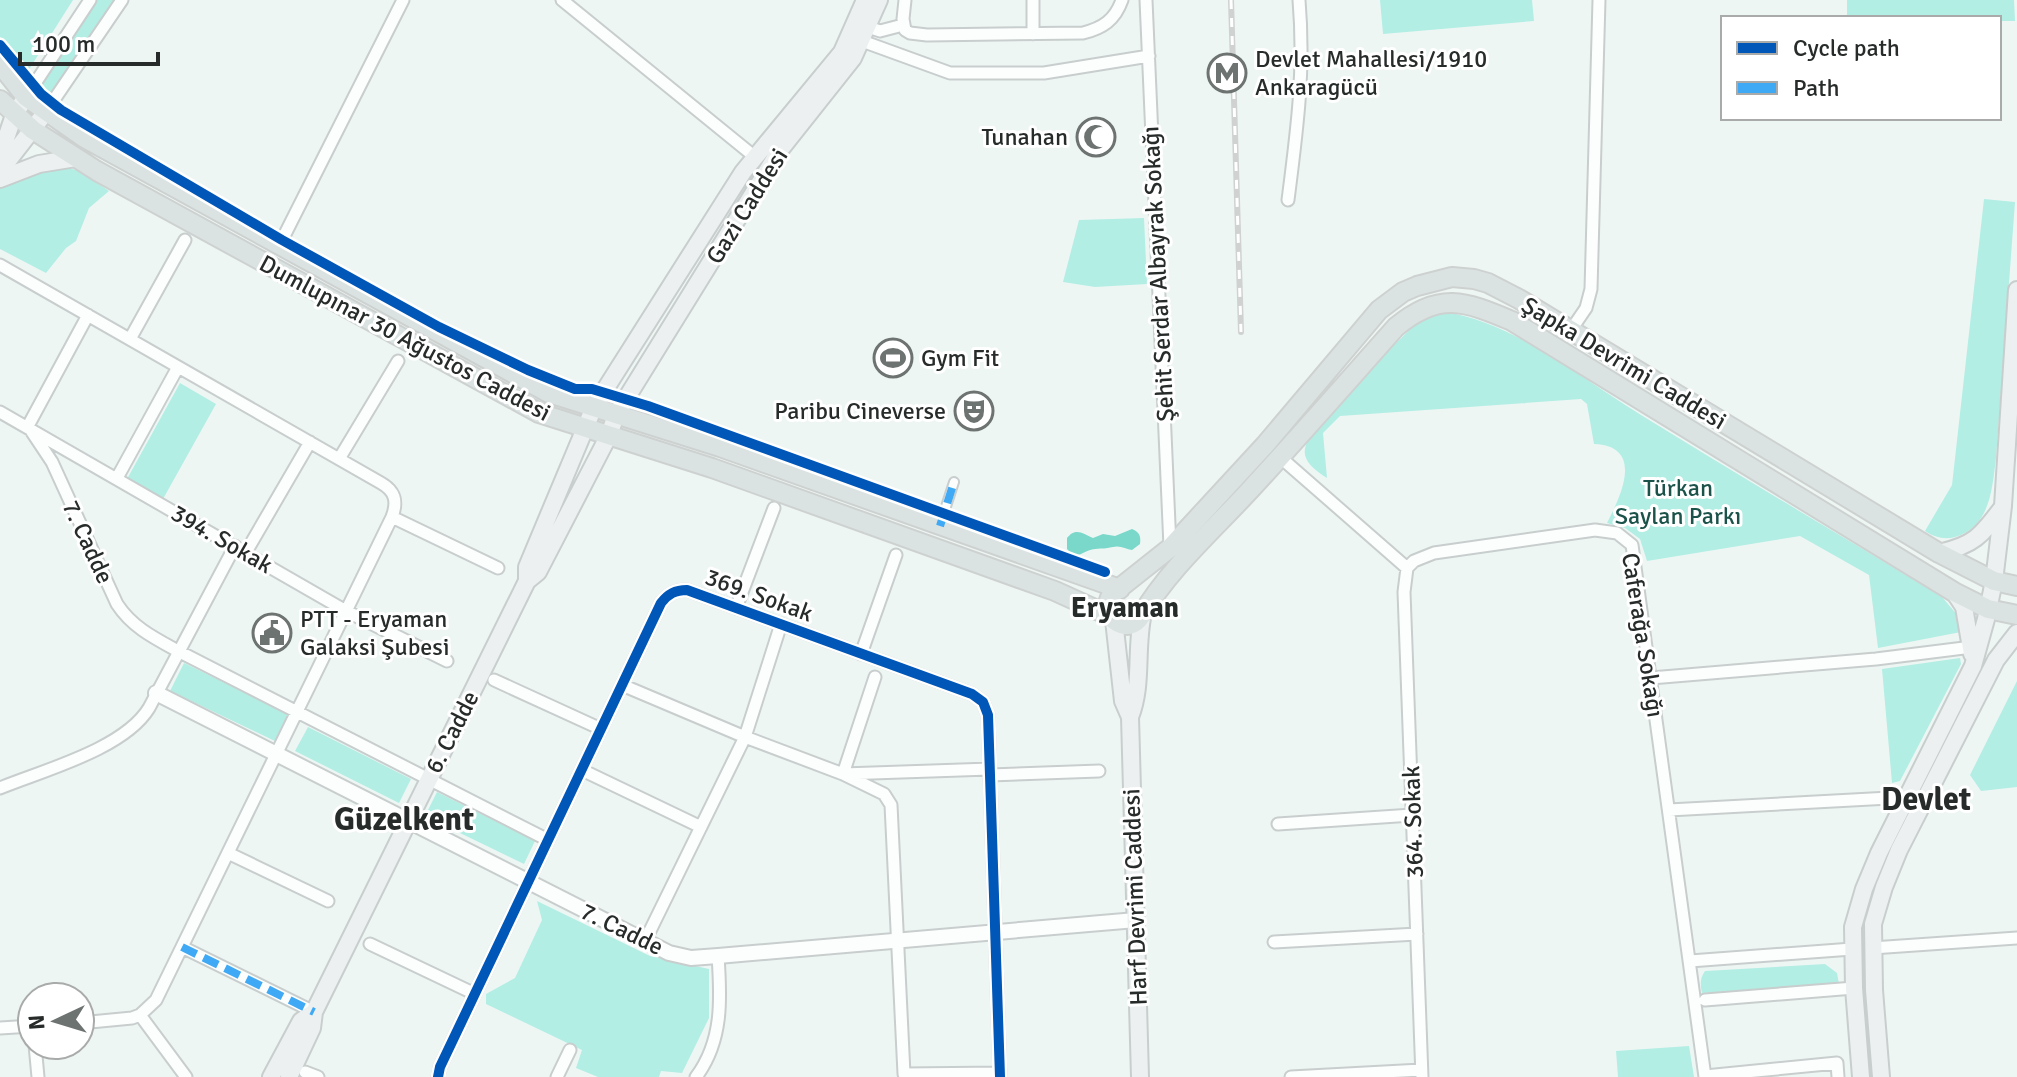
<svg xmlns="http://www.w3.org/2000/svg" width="2017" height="1077" font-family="Signika,sans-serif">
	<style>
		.green { fill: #b2eee4 }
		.water { fill: #79d8ca }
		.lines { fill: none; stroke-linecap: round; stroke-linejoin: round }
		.pedestrian-casing { stroke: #c8cecd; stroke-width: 12 }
		.minor-casing { stroke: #c8cecd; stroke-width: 15 }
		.tertiary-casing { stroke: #c8cecd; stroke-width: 18 }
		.secondary-casing { stroke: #c8cecd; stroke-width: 20 }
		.primary-casing { stroke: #cdd2d1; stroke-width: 22 }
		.pedestrian { stroke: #fcfefd; stroke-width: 8 }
		.minor { stroke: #fcfefd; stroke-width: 11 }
		.tertiary { stroke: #fcfefd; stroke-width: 14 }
		.secondary { stroke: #ecf0f0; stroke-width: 16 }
		.primary { stroke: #dbe3e2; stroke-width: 18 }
		.rail-casing { stroke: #cfd2d1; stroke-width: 6 }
		.rail { stroke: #fff; stroke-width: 3; stroke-dasharray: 9; stroke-linecap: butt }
		.quiet { stroke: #3fa9f5; stroke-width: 8; stroke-dasharray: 16 8; stroke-linecap: butt }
		.cycleway-casing { stroke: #fff; stroke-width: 15 }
		.cycleway { stroke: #0057b8; stroke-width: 10 }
		.labels { text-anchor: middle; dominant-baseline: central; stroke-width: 6; stroke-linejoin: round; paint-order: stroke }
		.poi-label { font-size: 24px; fill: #272c2b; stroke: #fff; text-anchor: start }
		.street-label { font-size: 24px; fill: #272c2b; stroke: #fff }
		.park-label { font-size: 24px; fill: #1b524a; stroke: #fff }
		.quarter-label { font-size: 28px; font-weight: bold; fill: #272c2b; stroke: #fff }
		.district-label { font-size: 32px; font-weight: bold; fill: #272c2b; stroke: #fff }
	</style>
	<rect width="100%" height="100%" fill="#eef6f4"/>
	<path class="green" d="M0,0H73L28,71L0,37Z
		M97,0H117L50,94L40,83Z
		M1380,0H1532L1534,21L1383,34Z
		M1847,0H2014L2015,21H1999V18H1847Z
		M64,167L80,171L109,191L89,208L76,241L66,248L46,273L0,249V189C19,175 41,170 64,167Z
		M1984,199L2015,202L1996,458C1992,490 1990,527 1955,537C1944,540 1934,537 1925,531L1952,485Z
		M1144,218L1147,284L1095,287L1063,282L1079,220Z
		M1444,312C1515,322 1580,378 1641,415C1741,477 1842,536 1942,597L1959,617L1961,632L1878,648L1869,575L1800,536L1647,561L1640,539L1625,528L1607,523C1621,496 1645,446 1594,444L1587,404L1581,399L1340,416L1323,433L1327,478C1316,471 1300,460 1306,445C1312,430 1406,330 1420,321C1427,317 1437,315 1444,312Z
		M180,383L216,404L163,499L127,479Z
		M1960,658L1961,664L1900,781L1892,783L1882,669Z
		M184,663L290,715L277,742L170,691Z
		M2017,681V787L1981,791L1970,775Z
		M308,727L411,779L399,803L295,751Z
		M437,792L535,841L524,864L425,816Z
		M537,901L650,956L709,969V1018L682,1073L661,1071L659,1077H598L576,1068L582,1050L486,1004V994L515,978L542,920Z
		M1825,964L1837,973L1839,984L1702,993C1700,984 1700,978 1705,971Z
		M1689,1046L1694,1077H1618L1616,1051Z"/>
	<path class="water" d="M1132,529C1140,532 1141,537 1140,544L1132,550C1126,549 1120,545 1113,547C1104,549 1104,548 1095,549C1082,550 1078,562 1067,549V538C1076,527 1083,534 1093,538L1103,534L1115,536Z"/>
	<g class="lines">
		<defs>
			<path id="pedestrian" d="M940,525L954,482"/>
			<path id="minor" d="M562,0L755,157
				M905,0L903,19L905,30L910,33L927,35L1083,33C1103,28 1115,20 1122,0
				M1033,0V34
				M1146,0L1170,547
				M868,27L880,31L903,25
				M862,41L950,73H1044L1149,56
				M26,97L90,0
				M45,113L122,0
				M1288,200C1297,130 1305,71 1299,0
				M279,246L403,0
				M0,265L381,483C395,491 398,501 392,517L156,1000L140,1015L132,1018L80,1023
				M88,315L28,426L52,462L117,604C132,627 154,638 178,651L548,840
				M1571,330L1586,308L1591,289L1599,0
				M130,339L185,240
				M0,412L346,611L447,661
				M1280,457L1407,568L1414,561L1434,553L1595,530L1617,533L1632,545L1705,1077
				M339,459L398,361
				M117,478L178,367
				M392,517L498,568
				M246,552L310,442
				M1407,568L1404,592L1422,1077
				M736,608L774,508
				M861,654L896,555
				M875,677L843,774L884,794L891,805L904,1074L1000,1073
				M1651,678L1876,659L1972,647
				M494,680L601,729
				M622,685L745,737L843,774L990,769
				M582,770L701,827
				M990,775L1099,771
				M0,788C44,770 124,749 149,708L235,546
				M1669,810L1908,797
				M1278,824L1412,815
				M228,853L328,901
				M645,941L745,737L781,624
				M1274,942L1417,934
				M370,944L475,994
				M182,947L314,1012
				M1872,948L2017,938
				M1690,961L1852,949
				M1705,1000L1854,988
				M140,1015L186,1077
				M0,1028L32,1026
				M35,1045L38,1077
				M305,1072L318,1077
				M1705,1076L1837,1063L1838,1077
				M438,1077L440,1067L661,603C668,594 675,590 687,590L972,694L983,702L988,715L1000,1077
				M557,1077L570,1050
				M696,1077C723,1041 721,999 718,956
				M1291,1077L1421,1070"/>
			<path id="tertiary" d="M156,693L669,953L691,958L718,956L1136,920"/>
			<path id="secondary" d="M865,0L842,52L743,172L594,407L527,567V581L538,572L609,435L616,415L780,150L853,58L879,0
				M0,156L14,115L26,97
				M0,171L45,113
				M0,179L39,164L76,158
				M1939,553C1974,545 1981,536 2002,508
				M1954,592L1964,607L1972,654
				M1114,620L1123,701L1130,717L1140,1077
				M1130,717C1143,685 1135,648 1143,613
				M314,1012L527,581
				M271,1077L301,1021L314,1012L312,1028L289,1077
				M1861,1077L1854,988L1853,927L1864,889L1879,853L1973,666L1986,619L1994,581L2003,506L2017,290
				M1881,1077L1874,990L1873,924L1884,887L1899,850L1996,660L2017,633"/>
			<path id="primary" d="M0,64L26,97L83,137L549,393L720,447L1120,589
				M0,100L33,130L97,171L539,413L712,468L1055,591L1110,616
				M2017,586L1994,581L1939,553L1519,299L1488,283L1474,279L1452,277L1417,286L1403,292L1379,310L1265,445L1170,548L1112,594C1097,618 1129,637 1141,616C1169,569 1212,531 1249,491C1299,437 1347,382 1396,327C1439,291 1465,301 1512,321L1954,592L1988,609L2017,615"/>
		</defs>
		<use href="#pedestrian" class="pedestrian-casing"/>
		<use href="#minor" class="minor-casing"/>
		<use href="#tertiary" class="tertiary-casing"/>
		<use href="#secondary" class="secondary-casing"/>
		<use href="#primary" class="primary-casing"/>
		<use href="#pedestrian" class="pedestrian"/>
		<use href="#minor" class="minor"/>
		<use href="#tertiary" class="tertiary"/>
		<use href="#secondary" class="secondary"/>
		<use href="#primary" class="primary"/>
		<defs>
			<path id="rail" d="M1231,0L1241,332"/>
		</defs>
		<use href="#rail" class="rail-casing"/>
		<use href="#rail" class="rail"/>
		<path class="quiet" d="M940,526L954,482
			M182,947L314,1012"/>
		<defs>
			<path id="cycleway" d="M0,45L41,94L61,110L282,240L439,327L528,370L575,389H592L648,406L1105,572
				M438,1077L440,1067L661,603C668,594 675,590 687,590L972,694L983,702L988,715L1000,1077"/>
		</defs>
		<use href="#cycleway" class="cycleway-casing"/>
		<use href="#cycleway" class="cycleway"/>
	</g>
	<defs>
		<symbol id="metro-ring" viewBox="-11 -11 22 22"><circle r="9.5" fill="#fff" stroke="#6d7371" stroke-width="1.5"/><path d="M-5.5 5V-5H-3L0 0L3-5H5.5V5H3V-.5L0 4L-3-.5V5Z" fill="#6d7371"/></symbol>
		<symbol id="mosque-ring" viewBox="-11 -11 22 22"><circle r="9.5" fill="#fff" stroke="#6d7371" stroke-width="1.5"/><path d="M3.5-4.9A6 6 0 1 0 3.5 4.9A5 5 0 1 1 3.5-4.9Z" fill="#6d7371"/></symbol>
		<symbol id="stadium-ring" viewBox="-11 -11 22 22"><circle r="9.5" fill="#fff" stroke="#6d7371" stroke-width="1.5"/><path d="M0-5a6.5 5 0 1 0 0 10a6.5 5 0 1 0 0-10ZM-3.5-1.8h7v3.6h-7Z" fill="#6d7371"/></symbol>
		<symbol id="theatre-ring" viewBox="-11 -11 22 22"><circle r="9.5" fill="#fff" stroke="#6d7371" stroke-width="1.5"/><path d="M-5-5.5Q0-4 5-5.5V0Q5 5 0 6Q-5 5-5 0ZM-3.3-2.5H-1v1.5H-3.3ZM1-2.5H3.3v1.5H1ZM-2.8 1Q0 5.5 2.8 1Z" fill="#6d7371"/></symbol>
		<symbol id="civic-ring" viewBox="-11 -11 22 22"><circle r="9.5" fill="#fff" stroke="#6d7371" stroke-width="1.5"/><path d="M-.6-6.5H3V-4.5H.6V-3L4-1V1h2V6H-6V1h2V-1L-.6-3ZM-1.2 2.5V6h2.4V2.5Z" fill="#6d7371"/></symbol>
	</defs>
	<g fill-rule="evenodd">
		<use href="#metro-ring" x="1205" y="51" width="44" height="44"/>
		<use href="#mosque-ring" x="1074" y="115" width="44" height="44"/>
		<use href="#stadium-ring" x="871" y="336" width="44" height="44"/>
		<use href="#theatre-ring" x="952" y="389" width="44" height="44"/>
		<use href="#civic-ring" x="250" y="611" width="44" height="44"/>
	</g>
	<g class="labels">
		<g class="poi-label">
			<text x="1255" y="59">Devlet Mahallesi/1910<tspan x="1255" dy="28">Ankaragücü</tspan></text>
			<text x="1068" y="137" text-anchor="end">Tunahan</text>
			<text x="921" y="358">Gym Fit</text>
			<text x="946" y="411" text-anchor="end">Paribu Cineverse</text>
			<text x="300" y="619">PTT - Eryaman<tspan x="300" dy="28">Galaksi Şubesi</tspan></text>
		</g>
		<g class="street-label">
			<text transform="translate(747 206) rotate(-58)">Gazi Caddesi</text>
			<text transform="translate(1158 274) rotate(-93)">Şehit Serdar Albayrak Sokağı</text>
			<text transform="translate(405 338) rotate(28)">Dumlupınar 30 Ağustos Caddesi</text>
			<text transform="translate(1624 363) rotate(31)">Şapka Devrimi Caddesi</text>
			<text transform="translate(222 539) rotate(30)">394. Sokak</text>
			<text transform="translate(88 542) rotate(65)">7. Cadde</text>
			<text transform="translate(759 595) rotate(20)">369. Sokak</text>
			<text transform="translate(1643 635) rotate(81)">Caferağa Sokağı</text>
			<text transform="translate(452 732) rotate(-63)">6. Cadde</text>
			<text transform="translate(1413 822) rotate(-92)">364. Sokak</text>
			<text transform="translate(1135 897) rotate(-92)">Harf Devrimi Caddesi</text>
			<text transform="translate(622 929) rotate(26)">7. Cadde</text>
		</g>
		<g class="park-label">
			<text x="1678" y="488">Türkan<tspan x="1678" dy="28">Saylan Parkı</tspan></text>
		</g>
		<g class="quarter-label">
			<text x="1125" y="608">Eryaman</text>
		</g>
		<g class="district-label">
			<text x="1926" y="799">Devlet</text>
			<text x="404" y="819">Güzelkent</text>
		</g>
	</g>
	<rect x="1721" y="16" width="280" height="104" fill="#ffffff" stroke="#a9abaa" stroke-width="2"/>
	<rect x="1737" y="42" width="40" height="12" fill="#0057b8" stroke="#a9abaa" stroke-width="2"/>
	<text x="1793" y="56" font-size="24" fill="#272c2b">Cycle path</text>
	<rect x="1737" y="82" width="40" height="12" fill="#3fa9f5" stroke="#a9abaa" stroke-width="2"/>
	<text x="1793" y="96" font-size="24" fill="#272c2b">Path</text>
	<g transform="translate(56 1021) rotate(266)"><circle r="38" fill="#ffffff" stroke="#a9abaa" stroke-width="2"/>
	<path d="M0-6L14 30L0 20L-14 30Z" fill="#6d7371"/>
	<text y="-12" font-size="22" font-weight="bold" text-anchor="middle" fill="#272c2b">N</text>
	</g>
	<path d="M20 52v12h138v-12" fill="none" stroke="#272c2b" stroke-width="4"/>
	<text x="32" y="52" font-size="24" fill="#272c2b" stroke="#ffffff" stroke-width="6" paint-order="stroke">100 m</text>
</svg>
